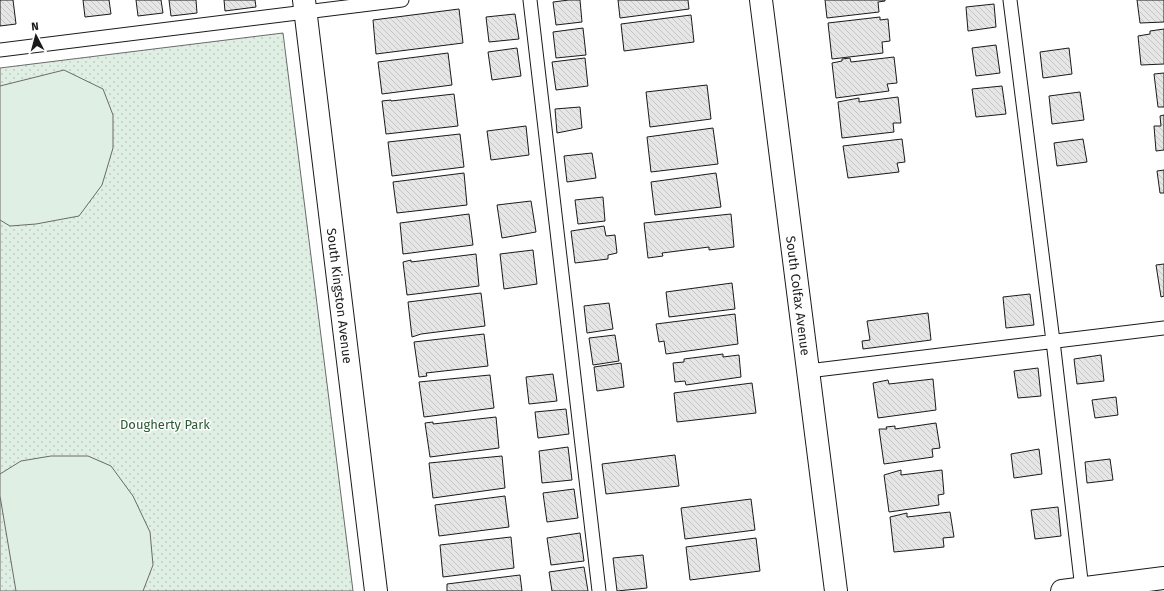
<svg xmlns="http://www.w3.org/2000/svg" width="1164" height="591" font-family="'Fira Sans',sans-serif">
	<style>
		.park { fill: url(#park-dots); stroke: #6a6a6a }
		.pitch { fill: #e0efe3; stroke: #6a6a6a }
		.building { fill: url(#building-back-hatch); stroke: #1a1a1a }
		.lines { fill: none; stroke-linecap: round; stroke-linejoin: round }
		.lane-casing { stroke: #1a1a1a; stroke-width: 15 }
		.street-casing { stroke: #1a1a1a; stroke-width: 24 }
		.secondary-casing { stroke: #1a1a1a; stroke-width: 24 }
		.lane { stroke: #fff; stroke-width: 13 }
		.street { stroke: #fff; stroke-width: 22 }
		.secondary { stroke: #fff; stroke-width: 22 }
		.labels { text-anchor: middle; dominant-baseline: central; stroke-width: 3; stroke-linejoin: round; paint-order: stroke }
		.street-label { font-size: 13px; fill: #1a1a1a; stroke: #fff }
		.park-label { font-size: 13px; fill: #2b5a34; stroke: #fff }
	</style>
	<defs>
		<pattern id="park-dots" width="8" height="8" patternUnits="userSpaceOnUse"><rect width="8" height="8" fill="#e0efe3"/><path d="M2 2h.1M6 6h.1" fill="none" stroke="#c0ccc2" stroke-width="1.8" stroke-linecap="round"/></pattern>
		<pattern id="building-back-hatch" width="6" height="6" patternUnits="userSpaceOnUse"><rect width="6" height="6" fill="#e6e6e6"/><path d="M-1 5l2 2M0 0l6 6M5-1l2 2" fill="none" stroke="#c5c5c5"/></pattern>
	</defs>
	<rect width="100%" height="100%" fill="#fff"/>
	<path class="park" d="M283,33L353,591H0V68Z"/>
	<path class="pitch" d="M64,70L103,89L113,115V148L102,185L79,216L36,224L10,226L0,220V86Z
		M51,456H88L111,466L133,496L150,532L153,565L143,591H16L0,496V474L21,461Z"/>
	<path class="building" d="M0,0H13L16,24L0,26Z
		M83,0H109L111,14L85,17Z
		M136,0H161L163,13L138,16Z
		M169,0H196L197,13L171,16Z
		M224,0H255L256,7L225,11Z
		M569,0H580L582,22L556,25L553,2Z
		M618,0H688L689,9L620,18Z
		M825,0H885V1L878,2L879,12L827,18Z
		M1137,0H1164V22L1140,23Z
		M994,4L996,27L968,31L966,7Z
		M459,9L463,43L376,54L373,20Z
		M515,14L519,39L489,42L486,17Z
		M691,15L694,42L624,51L621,24Z
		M880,17V20L888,19L890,41L882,42L883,53L832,59L828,23Z
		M583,28L586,55L556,58L553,32Z
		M1164,29V64L1141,65L1138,36L1150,34V31Z
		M996,45L1000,73L976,76L972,48Z
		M517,48L521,76L492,80L488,52Z
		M1069,48L1072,74L1043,78L1040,52Z
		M448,53L452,85L382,94L378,62Z
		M894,57L897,83L887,84L889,91L836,98L832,63L842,61V59L850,58L851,62Z
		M585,58L588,86L556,90L552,62Z
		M1164,73V107H1158L1154,74Z
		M707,85L711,119L650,127L646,92Z
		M1002,86L1006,114L976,117L972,89Z
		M1080,92L1084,120L1052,124L1049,96Z
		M454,94L458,126L386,134L382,101L391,100V101Z
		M898,97L901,123H893L894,132L842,138L838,102L859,98V102Z
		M580,107L582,128L557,133L555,109Z
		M1164,115V150L1156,151L1154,126H1161L1160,116Z
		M526,126L529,155L491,160L487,131Z
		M713,128L718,164L651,172L647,137Z
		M460,134L464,167L392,176L388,142Z
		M902,139L905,162L897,163L899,172L848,178L843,146Z
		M1083,139L1087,162L1057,166L1054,143Z
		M592,153L596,178L567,182L564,156Z
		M1164,170V193H1160L1157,171Z
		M464,173L467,205L397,213L393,182Z
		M716,173L721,207L655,215L651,182Z
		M603,197L605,221L578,224L575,200Z
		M531,201L536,232L502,238L497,205Z
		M469,214L473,245L403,254L400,223Z
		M731,214L734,247L709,250V247L662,253L663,256L648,258L644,223Z
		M604,226L606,236L615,235L617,253L608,255V259L575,263L571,231Z
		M533,250L537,284L504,289L500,254Z
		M476,254L479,286L407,295L403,262L411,260V262Z
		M1164,264V296L1161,297L1156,265Z
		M732,283L735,309L669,317L666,292Z
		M481,293L485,326L421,334L412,337L408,302Z
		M1030,294L1034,325L1006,328L1003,297Z
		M609,303L613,329L587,333L584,306Z
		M928,313L931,340L863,349L862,341L870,340L867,321Z
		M735,314L738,344L666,354L664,341L659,342L656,324Z
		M484,334L488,366L426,373L427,376L419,377L414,342Z
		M615,335L619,361L593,365L589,338Z
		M723,354V357L739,355L741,377L686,385L685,381L675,382L673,363L684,362V359Z
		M1101,355L1104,381L1077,384L1074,359Z
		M621,363L624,387L597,391L594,367Z
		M1038,368L1041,396L1018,398L1014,371Z
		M553,374L557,401L529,404L526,377Z
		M490,375L494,408L424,417L419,382Z
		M933,379L936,410L878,418L873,383L888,380L889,384Z
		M752,383L756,413L677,422L674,393Z
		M1116,397L1118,415L1095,418L1092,400Z
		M566,409L569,434L538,438L535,412Z
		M496,417L499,448L430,457L425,423L433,422V424Z
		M936,423L940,448L932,449L933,457L884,464L879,429H887L886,427L895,426V429Z
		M568,447L572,480L542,483L539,451Z
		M1039,449L1042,474L1014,478L1011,454Z
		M675,455L679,486L606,494L602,464Z
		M502,456L505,488L433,498L429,463Z
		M1110,459L1113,480L1087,483L1085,462Z
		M901,470V475L942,470L944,494L938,495L939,505L889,512L884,475Z
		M574,489L578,518L547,522L543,493Z
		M505,496L509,527L439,536L435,505Z
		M751,499L755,530L685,539L681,508Z
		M1058,507L1061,536L1035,539L1031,510Z
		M950,512L954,537L943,538L944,547L894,552L890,517L907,513V517Z
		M580,533L584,561L551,565L547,538Z
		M511,537L514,568L443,577L440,545Z
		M756,538L760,571L690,580L686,547Z
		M643,555L647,588L617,591L613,558Z
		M584,567L588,591H552L549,572Z
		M520,575L522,591H447V584Z"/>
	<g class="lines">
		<defs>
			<path id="lane" d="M530,0L599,591
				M1010,0L1053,341L1082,589
				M0,50L402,0
				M808,371L1164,328"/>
			<g id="street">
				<path id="s1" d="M304,0L376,591"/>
				<path d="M1062,591L1164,578"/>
			</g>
			<g id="secondary">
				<path id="s2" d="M761,0L836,591"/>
			</g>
		</defs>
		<use href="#lane" class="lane-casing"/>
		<use href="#street" class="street-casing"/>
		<use href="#secondary" class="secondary-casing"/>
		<use href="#lane" class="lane"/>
		<use href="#street" class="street"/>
		<use href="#secondary" class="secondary"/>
	</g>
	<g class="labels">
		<g class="street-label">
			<text stroke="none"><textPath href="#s1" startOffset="298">South Kingston Avenue</textPath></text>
			<text stroke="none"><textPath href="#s2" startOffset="298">South Colfax Avenue</textPath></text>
		</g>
		<g class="park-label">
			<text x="165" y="424">Dougherty Park</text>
		</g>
	</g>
	<g transform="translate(36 36) rotate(354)" stroke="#ffffff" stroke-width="3" paint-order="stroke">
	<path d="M0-3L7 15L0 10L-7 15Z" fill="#1a1a1a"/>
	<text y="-6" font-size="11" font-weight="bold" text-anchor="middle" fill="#1a1a1a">N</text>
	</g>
</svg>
